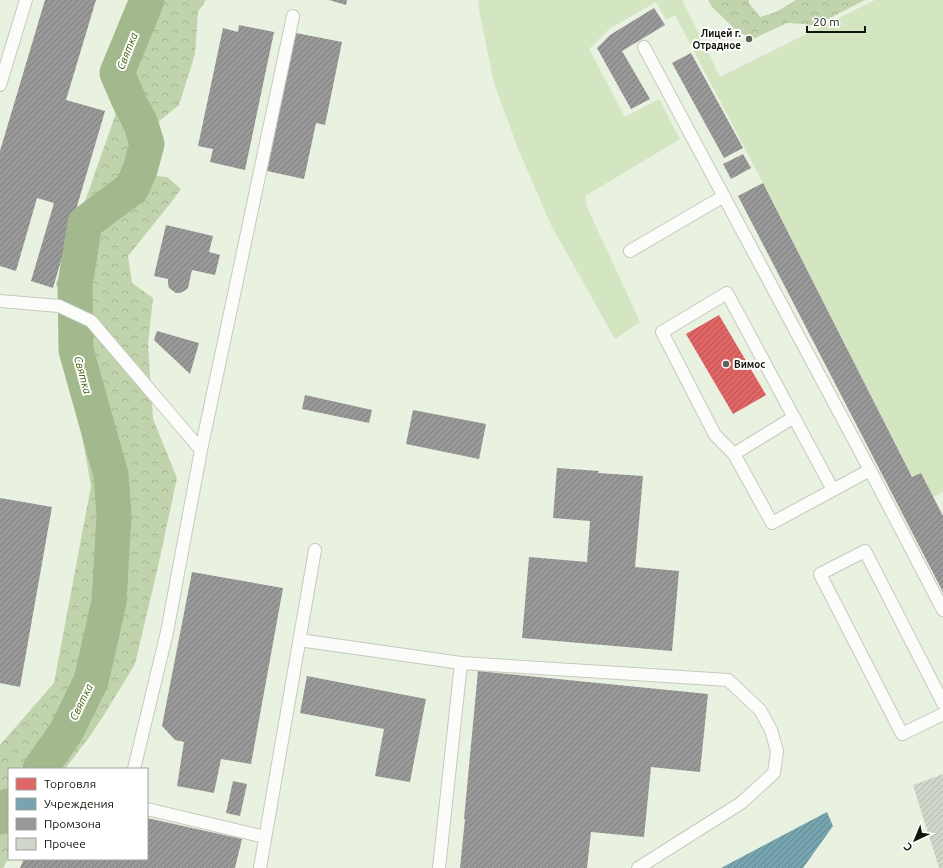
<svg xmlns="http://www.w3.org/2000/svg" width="943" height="868" font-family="Ubuntu,sans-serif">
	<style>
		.grass { fill: #d4e5c2 }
		.forest { fill: url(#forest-crowns) }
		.shops { fill: url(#shops-hatch) }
		.public { fill: url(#public-hatch) }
		.industry { fill: url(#industry-hatch) }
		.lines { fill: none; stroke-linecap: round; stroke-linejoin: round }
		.river { stroke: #a3b88c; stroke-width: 35 }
		.building { fill: url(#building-hatch) }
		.service-casing { stroke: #c4cabe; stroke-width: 14 }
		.service { stroke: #fcfdfa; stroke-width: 12 }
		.poi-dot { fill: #5d6357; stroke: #fff; stroke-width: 1.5 }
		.labels { text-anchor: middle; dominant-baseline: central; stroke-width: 4; stroke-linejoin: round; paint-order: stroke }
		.poi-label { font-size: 10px; font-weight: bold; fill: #11160c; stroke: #fff; text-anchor: end }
		.water-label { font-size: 11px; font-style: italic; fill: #3b5a00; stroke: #fff }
	</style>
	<defs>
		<pattern id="forest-crowns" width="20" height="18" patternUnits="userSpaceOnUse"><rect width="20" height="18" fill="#c1d3ac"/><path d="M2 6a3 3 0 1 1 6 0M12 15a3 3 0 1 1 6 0" fill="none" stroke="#a5b493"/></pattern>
		<pattern id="shops-hatch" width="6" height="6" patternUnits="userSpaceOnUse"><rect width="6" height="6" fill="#e06666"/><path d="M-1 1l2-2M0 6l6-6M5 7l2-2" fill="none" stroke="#b45352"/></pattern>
		<pattern id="public-hatch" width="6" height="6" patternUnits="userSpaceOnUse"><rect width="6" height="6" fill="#76a5af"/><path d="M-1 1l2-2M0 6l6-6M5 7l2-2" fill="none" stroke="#5f858d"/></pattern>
		<pattern id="industry-hatch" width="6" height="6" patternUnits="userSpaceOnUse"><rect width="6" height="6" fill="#999"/><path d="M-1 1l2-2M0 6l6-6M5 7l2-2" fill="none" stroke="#7b7c7b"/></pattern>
		<pattern id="building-hatch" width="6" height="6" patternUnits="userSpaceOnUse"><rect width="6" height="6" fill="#d0d6ca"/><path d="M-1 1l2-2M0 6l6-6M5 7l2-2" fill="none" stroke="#b2b7ac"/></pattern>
	</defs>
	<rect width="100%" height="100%" fill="#e9f1e1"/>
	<path class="grass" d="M478,0H682L720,77L875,0H943V492L933,497L921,473L912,477L763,183L675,15L666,20L656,2L609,29L589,49L625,117L659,99L680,139L585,196L587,207L640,322L615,339L551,225L517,146L494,83L480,15Z"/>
	<path class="forest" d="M129,0H206L198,12L195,54L179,105L153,126V176L167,177L181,189L169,205L128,256L132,283L153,298L148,344L153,419L177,478L159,562L135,664L104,715L90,736L65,769H9V857L3,868H0V745L54,683L91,486L59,306L61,295L56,284L116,113L107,67Z
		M708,0H749V3L760,17L776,12L796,0H865L814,26L804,24L787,23L753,39L737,31L712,7Z"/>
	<path class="shops" d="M719,315L766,395L733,414L686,334Z"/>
	<path class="public" d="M827,812L833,826L803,868H721Z"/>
	<path class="industry" d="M45,0H96L66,100L105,111L53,288L31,281L54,203L37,198L16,271L0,266V151Z
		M329,0H347L346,5Z
		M654,8L665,25L622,51L650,99L631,109L597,48L610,35Z
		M239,25L274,32L245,170L210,162L213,149L198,146L223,28L238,32Z
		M296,33L342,42L325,125L316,123L304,179L267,171Z
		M691,53L743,148L724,158L672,63Z
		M743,154L751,168L731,179L723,164Z
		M763,183L912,477L921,473L943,516V592L738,196Z
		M166,225L213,236L209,252L220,255L215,275L192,270L188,288L184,291L180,293H176L169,288L168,284V279L154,276Z
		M157,331L199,343L190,374L154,340Z
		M305,395L372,410L369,423L302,409Z
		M413,410L486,424L479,459L406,444Z
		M557,468L599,471L598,473L643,476L635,567L679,571L672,651L522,638L529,557L587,562L590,521L553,518Z
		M0,498L52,507L20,687L0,683Z
		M192,572L283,588L251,764L221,759L214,793L177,786L184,742L175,740L162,726Z
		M478,671L708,694L700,772L651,767L644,837L591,832L587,868H460L465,819H464Z
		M307,676L426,699L410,782L375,776L384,729L300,713Z
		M233,781L247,784L240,816L226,813Z
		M147,818L242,839L235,868H20L24,859H147Z"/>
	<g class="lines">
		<path class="river" d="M40,769L66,732L91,681L109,602L114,515L111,475L76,350L75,285L85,223L132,188L140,170L147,144L141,124L130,103L117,73L147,0
			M0,817L9,806"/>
	</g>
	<path class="building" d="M943,774V868H939L913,785Z"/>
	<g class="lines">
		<defs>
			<path id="service" d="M644,47L870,470L943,610
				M0,85L26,0
				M630,251L724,196
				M0,301L59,306L91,321L201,450
				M734,454L794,417
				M833,490L727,293L662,332L715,435L734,454L772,523L870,470
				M299,640L461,663L728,680L760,710L771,730L777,751L774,773L741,803L638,868
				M943,703L865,551L820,574L902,734L943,714
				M134,769L167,632L201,450L293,16
				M147,809L265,837
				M260,868L315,550
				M439,868L461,663"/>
		</defs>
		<use href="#service" class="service-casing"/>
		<use href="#service" class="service"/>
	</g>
	<g class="poi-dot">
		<circle cx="749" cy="39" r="4"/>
		<circle cx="726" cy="364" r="4"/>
	</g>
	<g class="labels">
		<g class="poi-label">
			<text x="741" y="33">Лицей г.<tspan x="741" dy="12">Отрадное</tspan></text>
			<text x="734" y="364" text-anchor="start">Вимос</text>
		</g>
		<g class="water-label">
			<text transform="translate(127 51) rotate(-68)">Святка</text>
			<text transform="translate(83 375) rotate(75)">Святка</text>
			<text transform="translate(81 702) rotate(-64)">Святка</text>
		</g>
	</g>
	<rect x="8" y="768" width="140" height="92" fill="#ffffff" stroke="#a0a29e"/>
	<rect x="16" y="778" width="20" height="12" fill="#e06666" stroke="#a0a29e"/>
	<text x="44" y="788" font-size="12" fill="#11160c">Торговля</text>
	<rect x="16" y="798" width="20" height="12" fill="#76a5af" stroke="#a0a29e"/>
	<text x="44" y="808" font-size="12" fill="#11160c">Учреждения</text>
	<rect x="16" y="818" width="20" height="12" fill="#999999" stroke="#a0a29e"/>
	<text x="44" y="828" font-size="12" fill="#11160c">Промзона</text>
	<rect x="16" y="838" width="20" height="12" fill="#d0d6ca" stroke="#a0a29e"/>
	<text x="44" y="848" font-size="12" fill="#11160c">Прочее</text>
	<g transform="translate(915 840) rotate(224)" stroke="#ffffff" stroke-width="3" paint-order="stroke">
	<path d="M0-3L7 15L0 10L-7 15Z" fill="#11160c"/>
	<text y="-6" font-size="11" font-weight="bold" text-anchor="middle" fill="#11160c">С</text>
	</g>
	<path d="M807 26v6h58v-6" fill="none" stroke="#11160c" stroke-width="2"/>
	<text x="813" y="26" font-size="12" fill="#11160c" stroke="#ffffff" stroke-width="3" paint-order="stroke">20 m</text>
</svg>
